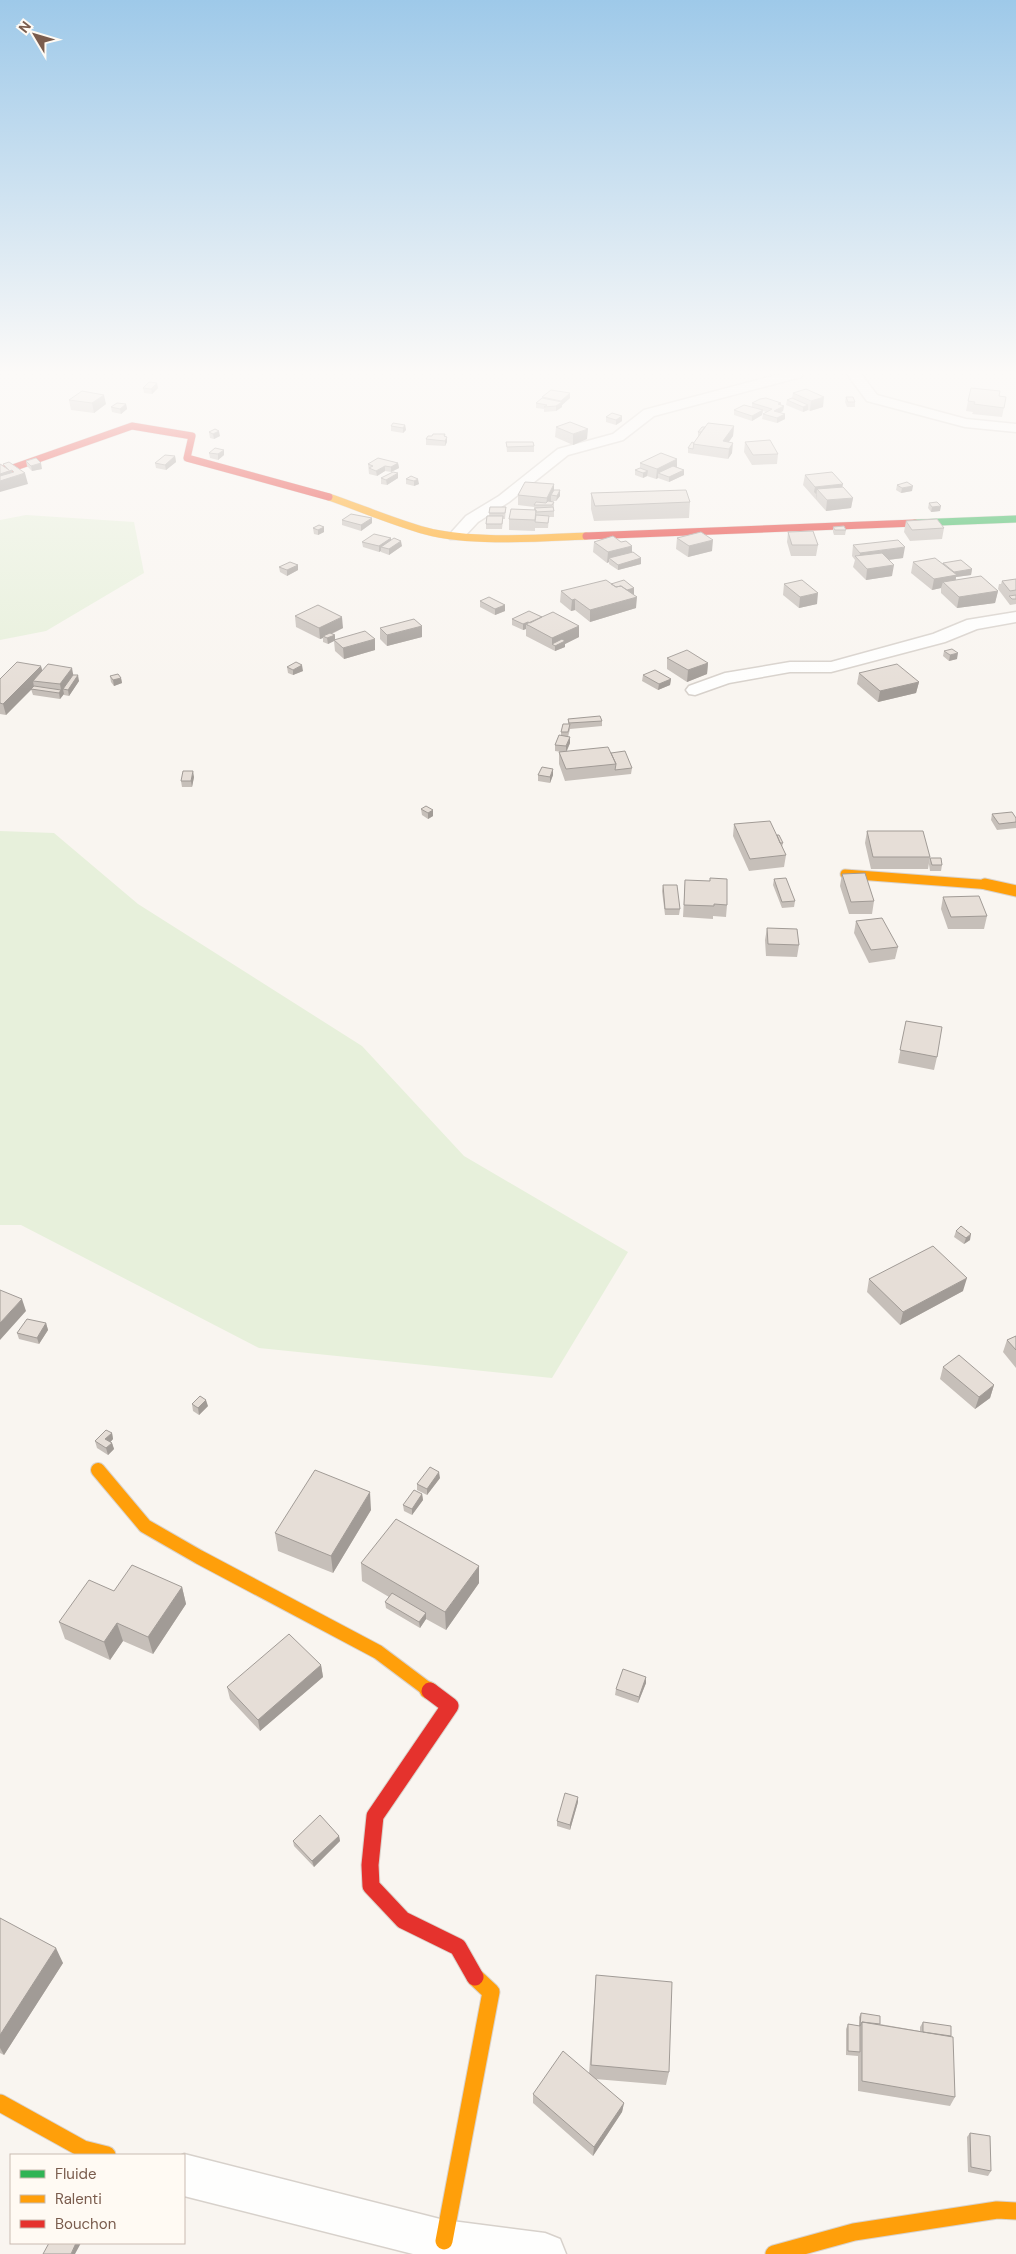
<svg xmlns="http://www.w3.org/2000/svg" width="1016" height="2254" font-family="'DM Sans',sans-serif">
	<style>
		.green { fill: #e7f0db }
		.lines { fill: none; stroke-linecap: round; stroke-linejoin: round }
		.street-casing { stroke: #d7d1cb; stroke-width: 3 }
		.fast-casing { stroke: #d9d2cb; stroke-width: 8 }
		.slow-far4-casing { stroke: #d9d2cb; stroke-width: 8 }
		.slow-far3-casing { stroke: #d9d2cb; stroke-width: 11 }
		.slow-far2-casing { stroke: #d9d2cb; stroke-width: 13 }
		.slow-far1-casing { stroke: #d9d2cb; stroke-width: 16 }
		.slow-casing { stroke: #d9d2cb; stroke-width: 19 }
		.jam-far1-casing { stroke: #d9d2cb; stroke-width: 8 }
		.jam-casing { stroke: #d9d2cb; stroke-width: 19 }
		.street { fill: #fefefd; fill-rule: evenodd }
		.fast { stroke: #30b455; stroke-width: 7 }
		.slow-far4 { stroke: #ff9f0a; stroke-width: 7 }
		.slow-far3 { stroke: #ff9f0a; stroke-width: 9 }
		.slow-far2 { stroke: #ff9f0a; stroke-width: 11 }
		.slow-far1 { stroke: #ff9f0a; stroke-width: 14 }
		.slow { stroke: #ff9f0a; stroke-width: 17 }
		.jam-far1 { stroke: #e5322d; stroke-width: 7 }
		.jam { stroke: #e5322d; stroke-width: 17 }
		.wall { fill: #c6bfb9 }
		.shaded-wall { fill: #a19b96 }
		.building { fill: #e6ded7; stroke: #a19b96 }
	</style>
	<rect width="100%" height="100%" fill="#f9f5f0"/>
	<path class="green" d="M26,515L134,522L144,573L46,631L0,640V520Z
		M0,831L54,833L138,904L362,1046L464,1156L628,1252L552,1378L259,1348L21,1225H0Z"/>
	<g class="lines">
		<defs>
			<path id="street" d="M780,374H803L801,377L654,416L623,440L568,455L509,502L478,522L462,539H450L448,536L466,516L499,496L558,449L613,434L644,410Z
				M847,374H861L877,395L966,419L1016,424V432L965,427L867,401Z
				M1016,612V622L977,629L945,642L831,672H790L729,683L695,695L689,694L686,690L689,686L725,673L790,662H831L933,634L967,620Z
				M184,2154L444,2220L545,2233L560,2239L566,2254H413L184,2196V2155H182Z"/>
			<path id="fast" d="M915,523L1016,519"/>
			<path id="slow-far4" d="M329,497C361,508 393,522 426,531C471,543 539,538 586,536"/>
			<path id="slow-far3" d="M845,874L991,885"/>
			<path id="slow-far2" d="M985,884L1016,891"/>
			<path id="slow-far1" d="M98,1470L145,1526L199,1557L378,1652L430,1691"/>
			<path id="slow" d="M428,1690L430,1691
				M0,2103L83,2149L107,2155
				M444,2241L491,1992L475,1977
				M774,2254L854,2232L997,2210L1016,2211"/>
			<path id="jam-far1" d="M0,468L7,470L132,426L192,436L187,458L329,497
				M586,536L915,523"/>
			<path id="jam" d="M430,1691L450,1706L375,1816L370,1865L371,1886L403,1920L458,1947L475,1977"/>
		</defs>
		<use href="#street" class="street-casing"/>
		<use href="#fast" class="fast-casing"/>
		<use href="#slow-far4" class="slow-far4-casing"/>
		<use href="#slow-far3" class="slow-far3-casing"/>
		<use href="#slow-far2" class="slow-far2-casing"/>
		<use href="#slow-far1" class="slow-far1-casing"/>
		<use href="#slow" class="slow-casing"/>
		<use href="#jam-far1" class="jam-far1-casing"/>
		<use href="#jam" class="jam-casing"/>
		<use href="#street" class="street"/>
		<use href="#fast" class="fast"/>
		<use href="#slow-far4" class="slow-far4"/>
		<use href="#slow-far3" class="slow-far3"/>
		<use href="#slow-far2" class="slow-far2"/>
		<use href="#slow-far1" class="slow-far1"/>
		<use href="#slow" class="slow"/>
		<use href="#jam-far1" class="jam-far1"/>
		<use href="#jam" class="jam"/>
	</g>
	<path class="wall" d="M143,388H158L152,394L144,393Z
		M570,393V398L562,405V407L556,411L544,412V409L536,408V403L542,399V397Z
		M793,393L823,407L810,411L808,410L803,412L786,405L787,400L792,398Z
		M999,396L1006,397L1002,417L972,414L973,412L966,411L968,401Z
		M846,397L855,402V407H847L845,402Z
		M69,400L106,404L94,413L71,410Z
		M752,403H781V405L784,406L783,411L780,412L785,414V419L777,423L762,419L763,414L766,412L763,411L762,415L752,421L734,415V410L752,407Z
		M126,404L127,409L121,414L112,412L111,407Z
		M606,417L622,421L616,425L606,422Z
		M405,425L406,430L403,433L391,431V426Z
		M734,426L733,436L729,442L732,453L728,459L688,453V448L694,443L698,437V432Z
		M556,427L587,439L573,445L555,437Z
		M209,432L220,436L214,439L210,438Z
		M445,434L447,442L445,446L426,445V439L432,436Z
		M506,442L534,446V452H507Z
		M745,442L778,454L777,464L752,465L744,452Z
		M209,453L224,455L218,460L210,458Z
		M175,456L176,462L166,470L156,468L155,463Z
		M677,459V467L684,470V475L669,482L658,478L656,479L647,476L643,478L635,475V470L640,468V463Z
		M26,461L42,469L32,471L27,466Z
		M398,463L399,468L391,472L385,471L377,476L369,474L368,464Z
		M805,475L842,487L853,498L851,508L826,511L803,485Z
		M411,476L419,484L414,486L406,484V479Z
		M381,478H398L387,485L381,484Z
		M897,485L912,491L901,493L896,490Z
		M554,490L560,496L556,501H550L554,502V517H549L548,528H535V531L509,530V519L534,510V507L518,505V495Z
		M591,493L690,502L689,518L594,521L591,509Z
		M929,503L940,511L931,512L928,508Z
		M490,507H506L505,519H503L502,529H486V524L489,516Z
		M342,520L372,523L361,531L342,525Z
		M906,521L944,528L942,539L910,541L904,532Z
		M324,527V532L318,535L314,534L313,528Z
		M833,527L846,530L845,535H834L833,532Z
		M788,532L818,545L816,556H791L787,542Z
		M391,538V540L402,546L389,555L381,552V551L379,552L363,547L362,542Z
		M677,538L712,551L688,557L676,549Z
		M594,542L632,552L641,558V564L618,570L609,564V562L607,563L593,552Z
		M853,545L903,558L889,560L892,576L866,580L853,567L855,560L852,556Z
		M913,562L943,563L972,569L971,575L956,577V580L998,591L995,603L957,608L941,593V588L932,590L911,573Z
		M298,565V570L287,576L280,572L279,567Z
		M1016,579V604L1010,605L998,589L999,584H1001L1002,581Z
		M611,584L634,588V594H632L636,608L590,622L575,610L571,611L560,602L561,591Z
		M784,584L817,604L799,608L783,595Z
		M480,601L505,605V611L495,615L480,607Z
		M295,616L343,628L332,634L335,640L375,639V650L344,659L335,651L334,641L328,644L323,642V638L320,639L296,627Z
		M542,617L579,626V637L565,644V647L555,651L526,636V629L523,630L512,625V619Z
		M422,626V637L387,646L380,639V628Z
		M944,651L957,659L949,661L943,656Z
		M667,658L708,663L707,674L687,682L667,669Z
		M41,666L42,671L73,675L79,681L69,696L64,695V694L60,699L33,695L31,689L6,715L0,714V679Z
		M287,667L303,671L293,675L288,673Z
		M859,673L919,682L916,693L878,702L857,684Z
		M643,675L671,679L670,685L658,690L642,681Z
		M110,676L121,678L122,683L114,686L111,682Z
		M568,719L602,721V726L570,729L568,737L570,743L567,751L611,753L632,768L631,774L565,781L559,764V752H561L555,751V745L561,736V732L568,724Z
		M538,775H553L550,783L538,781Z
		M194,777L192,787H182L181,781Z
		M421,809L433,810V816L428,819L422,815Z
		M992,814L1016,818V828L997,830L991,820Z
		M734,824L777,835L783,843L782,847L786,855L784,867L749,871L733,836Z
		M867,831L930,857L928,869H871L865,843Z
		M930,858L942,865L941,871H930L929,864Z
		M842,874L874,901L872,914H849L840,886Z
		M774,879L795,901L794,907L782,908L773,885Z
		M685,880L727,905L726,917L713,916V919L683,917Z
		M663,885L680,909L679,915H665L662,891Z
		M943,897L987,916L984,929H948L941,909Z
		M856,921L898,947L895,959L869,963L854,933Z
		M767,928L799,945L797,957L766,956L765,940Z
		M906,1021L937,1057L934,1070L898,1063Z
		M956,1231L970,1240L964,1244L954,1237Z
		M869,1279L963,1291L900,1325L867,1292Z
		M46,1323L48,1330L39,1344L19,1339L17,1333Z
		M1016,1336V1368L1003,1352L1007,1340Z
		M943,1367L994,1385L990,1398L975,1409L940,1379Z
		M192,1404L208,1406L199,1415L193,1411Z
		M112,1433L113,1439L110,1442L112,1443L114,1449L108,1455L97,1448L95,1441Z
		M440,1478L427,1495L417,1490V1484Z
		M422,1494L423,1500L412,1515L404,1511L403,1505Z
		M371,1510L333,1573L278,1551L275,1533Z
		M361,1563L479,1566V1583L446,1630L426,1619L420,1628L386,1608L385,1602L389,1597L362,1581Z
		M182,1587L186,1604L153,1654L123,1641L110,1660L65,1639L59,1622L114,1591Z
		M321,1665L323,1677L260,1731L230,1699L227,1687Z
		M646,1677V1683L638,1703L615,1695L616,1689Z
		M578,1802L570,1830L557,1826V1821Z
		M339,1836L340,1841L314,1867L294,1846L293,1841Z
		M0,1918L63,1963L4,2055L0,2053Z
		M596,1975L669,2072L666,2085L595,2079L624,2103L622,2112L593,2156L533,2103V2094L589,2074Z
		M861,2013L880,2024L920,2031V2027L923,2022L951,2036L955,2097L950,2106L858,2091V2056L846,2055V2029L848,2024L859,2026V2017Z
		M970,2133L991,2171L988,2176L968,2172L967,2137Z"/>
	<path class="shaded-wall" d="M157,383L158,388L152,394L151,389Z
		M570,393V398L562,405V407L556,411V406L561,403V401Z
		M104,395L106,404L94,413L92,403Z
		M824,397L823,407L810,411L811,401Z
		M781,403L780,407L784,406L783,411L774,416V411L778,404Z
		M126,404L127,409L121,414L120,409Z
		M808,405V410L803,412V407Z
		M763,410L762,415L752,421V416Z
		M785,414V419L777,423V418Z
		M622,416V421L616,425V420Z
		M405,425L406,430L403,433V428Z
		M734,426L733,436L724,448L723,441Z
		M588,429L587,439L573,445V434Z
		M219,431L220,436L214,439L213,434Z
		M447,437V442L445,446V441Z
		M733,443L732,453L728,459L729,449Z
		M224,450V455L218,460V454Z
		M175,456L176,462L166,470L165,465Z
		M677,459V469L658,473V478L656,479L657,469Z
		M41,463L42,469L32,471L31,466Z
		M398,463L399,468L391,472V467Z
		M385,466V471L377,476L376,471Z
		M12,470L13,477L25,473L28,484L0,492V474Z
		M684,470V475L669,482V477Z
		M648,471L647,476L643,478V473Z
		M398,473V478L387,485L386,480Z
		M418,479L419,484L414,486V481Z
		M554,484V495H551V501L548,505H546L547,498Z
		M843,484L841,494L817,489L816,500L817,495L814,492L815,487Z
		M913,486L912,491L901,493L902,488Z
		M560,490V496L556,501L557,496Z
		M853,498L851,508L826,511L827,500Z
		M941,506L940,511L931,512L932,507Z
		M372,518V523L361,531V525Z
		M324,527V532L318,535V530Z
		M391,538V544L381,547V551L379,552V546Z
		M713,540L712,551L688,557L689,546Z
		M401,541L402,546L389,555V549Z
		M632,546V557L609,558V562L607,563L608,552Z
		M905,547L903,558L862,563L859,560L860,553Z
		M641,558V564L618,570V565Z
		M298,565V570L287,576V570Z
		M894,565L892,576L866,580L867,569Z
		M972,569L971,575L956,577L955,586L943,582L941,588L932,590L934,579L950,573Z
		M634,588V594L616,598V593Z
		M998,591L995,603L957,608L959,597Z
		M818,593L817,604L799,608L800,597Z
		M637,597L636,608L590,622V610Z
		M575,599V610L571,611L572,600Z
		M505,605V611L495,615V609Z
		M342,617L343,628L324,637L323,636V638L320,639L319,628Z
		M528,622V626L526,624V629L523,630V624Z
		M422,626V637L387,646V635Z
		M579,626V637L565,644V647L555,651V646L552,644V638Z
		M335,635V641L334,640V641L328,644L327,638Z
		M375,639V650L344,659L343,648Z
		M958,653L957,659L949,661L950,655Z
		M708,663L707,674L687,682L688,670Z
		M302,665L303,671L293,675V670Z
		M41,666L44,677L33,681L34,687L6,715L3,704Z
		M72,668L74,679L63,689L64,694L60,699L59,693L61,690L60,684Z
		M78,675L79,681L69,696L68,690Z
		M121,678L122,683L114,686L113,680Z
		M671,679L670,685L658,690L659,684Z
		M919,682L916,693L878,702L880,691Z
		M570,737V743L566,752V746Z
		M553,769V775L550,783V777Z
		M193,771L194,777L192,787L191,781Z
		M433,810V816L428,819V813Z
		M971,1234L970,1240L964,1244L966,1238Z
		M967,1278L963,1291L900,1325L903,1312Z
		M22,1299L26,1311L0,1340V1323Z
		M46,1323L48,1330L39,1344L37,1338Z
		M994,1385L990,1398L975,1409L979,1397Z
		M206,1400L208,1406L199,1415L198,1408Z
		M112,1433L113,1439L107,1446L105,1439Z
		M112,1443L114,1449L108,1455L106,1448Z
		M439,1472L440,1478L427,1495V1489Z
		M370,1492L371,1510L333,1573L331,1556Z
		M422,1494L423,1500L412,1515V1509Z
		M479,1566V1583L446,1630L445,1612Z
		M182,1587L186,1604L153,1654L148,1637Z
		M426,1613V1619L420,1628L419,1622Z
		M117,1623L123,1641L110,1660L104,1642Z
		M321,1665L323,1677L260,1731L258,1720Z
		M646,1677V1683L638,1703L639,1697Z
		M578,1797V1802L570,1830V1825Z
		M339,1836L340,1841L314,1867L312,1861Z
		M56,1948L63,1963L4,2055L0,2048V2035Z
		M624,2103L622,2112L593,2156L594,2147Z
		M76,2243H81L75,2254H71Z"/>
	<path class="building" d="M149,382L157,383L151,389L143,388Z
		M971,388L1000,391L999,396L1006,397L1004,408L974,404L975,402L968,401Z
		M806,389L824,397L811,401L793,393Z
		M551,390L570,393L561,401L542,397Z
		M82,391L104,395L92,403L69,400Z
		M846,397H853L855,402H848Z
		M542,398L562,402L556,406L544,407L547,405L536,403Z
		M766,398L781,403L778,404L784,406L774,411L785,414L777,418L763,414L772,409L752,403L760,399Z
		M792,398L808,405L803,407L787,400Z
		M117,403L126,404L120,409L111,407Z
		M744,405L763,410L752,416L734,410Z
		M612,413L622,416L616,420L606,417Z
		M570,422L588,429L573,434L556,427Z
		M393,423L405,425L403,428L391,426Z
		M708,423L734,426L723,441L733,443L729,449L693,444Z
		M702,427H705L701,432H698Z
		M215,429L219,431L213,434L209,432Z
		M433,434H445L444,436L447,437L445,441L426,439L428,436H432Z
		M770,440L778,454L753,455L745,442Z
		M506,442H533L534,446L507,447Z
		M692,442L694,443L693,449L688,448Z
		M215,448L224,450L218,454L209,453Z
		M661,453L677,459L657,469L640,463Z
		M165,455L175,456L165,465L155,463Z
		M36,458L41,463L31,466L26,461Z
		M378,458L398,463L391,467L385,466L376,471L369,468L373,466L368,464Z
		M9,462L25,473L0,481V476L14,472L12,470L0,474V464L9,470L3,464Z
		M673,466L684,470L669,477L658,473Z
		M640,468L648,471L643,473L635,470Z
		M393,472L398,473L386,480L381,478Z
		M832,472L843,484L815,487L805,475Z
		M411,476L418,479L414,481L406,479Z
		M525,482L554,484L547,498L518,495Z
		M907,482L913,486L902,488L897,485Z
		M843,487L853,498L827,500L817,489Z
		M554,490H560L557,496L551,495Z
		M686,490L690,502L595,506L591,493Z
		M548,501L554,502L552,505H534L536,502L546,503Z
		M937,502L941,506L932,507L929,503Z
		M490,507H506L505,513H489Z
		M553,507L554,511L536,512V510H535V508Z
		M511,509L536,510L535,520L509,519Z
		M351,514L372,518L361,525L342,520Z
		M536,515L549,516L548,523L535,522Z
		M487,516H503L502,524H486Z
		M937,519L944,528L912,530L906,521Z
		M319,525L324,527L318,530L313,528Z
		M844,526L846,530H835L833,527Z
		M813,531L818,545H792L788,532Z
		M701,532L713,540L689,546L677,538Z
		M374,534L391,538L379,546L362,542Z
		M613,536L621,542L626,541L632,546L608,552L594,542Z
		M394,538L401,541L389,549L381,547Z
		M898,540L905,547L860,553L853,545Z
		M633,552L641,558L618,565L609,558Z
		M882,553L894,565L867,569L855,556Z
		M935,558L957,575L934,579L913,562Z
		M961,560L972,569L954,572L943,563Z
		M290,562L298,565L287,570L279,567Z
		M981,576L998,591L959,597L943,582Z
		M1016,579V590L1010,591L1002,581Z
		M606,580L616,587L621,586L637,597L590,610L575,599L572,600L561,591Z
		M624,580L634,588L627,590L621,586L616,587L611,584Z
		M802,580L818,593L800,597L784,584Z
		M1016,595V599H1012L1009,596Z
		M489,597L505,605L495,609L480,601Z
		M318,605L342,617L319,628L295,616Z
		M529,611L542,617L530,623L528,622L523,624L512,619Z
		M553,612L579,626L552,638L526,624Z
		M414,619L422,626L387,635L380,628Z
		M365,631L375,639L343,648L334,640Z
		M330,633L335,635L327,638L323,636Z
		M562,639L565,641L555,646L552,644Z
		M952,649L958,653L950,655L944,651Z
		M687,650L708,663L688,670L667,658Z
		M17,662L41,666L3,704L0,703V679Z
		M296,662L302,665L293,670L287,667Z
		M48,664L72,668L60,684L33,681Z
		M897,664L919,682L880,691L859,673Z
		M655,670L671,679L659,684L643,675Z
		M118,674L121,678L113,680L110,676Z
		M73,675H78L68,690L63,689Z
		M34,686L61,690L59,693L31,689Z
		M600,716L602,721L569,723L568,719Z
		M563,724H570L568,732H561Z
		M559,735L570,737L566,746L555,745Z
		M608,747L616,764L566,769L559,752Z
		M625,751L632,768L615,770L616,764L611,753Z
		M542,767L553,769L550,777L538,775Z
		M183,771H193L191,781H181Z
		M426,806L433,810L428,813L421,809Z
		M1012,812L1016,818V822L999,824L992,814Z
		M770,821L786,855L750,859L734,824Z
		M867,831H923L930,857H873Z
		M777,835H779L783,843H780Z
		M930,858H941L942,865H932Z
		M865,873L874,901L851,902L842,874Z
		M710,878L727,879V905L714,904V906L684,905L685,880L710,881Z
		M786,878L795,901L782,902L774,879Z
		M663,885H677L680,909H665Z
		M979,896L987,916L951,917L943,897Z
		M882,918L898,947L871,950L856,921Z
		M767,928L797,929L799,945L768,944Z
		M906,1021L942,1027L937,1057L900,1050Z
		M961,1226L971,1234L966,1238L956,1231Z
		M933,1246L967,1278L903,1312L869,1279Z
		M0,1290L22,1299L0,1323Z
		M27,1319L46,1323L37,1338L17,1333Z
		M1016,1336V1350L1007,1340Z
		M959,1355L994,1385L979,1397L943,1367Z
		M200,1396L206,1400L198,1408L192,1404Z
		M106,1430L112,1433L105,1439L112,1443L106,1448L95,1441Z
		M430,1467L439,1472L427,1489L417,1484Z
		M315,1470L370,1492L331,1556L275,1533Z
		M414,1490L422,1494L412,1509L403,1505Z
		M396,1519L479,1566L445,1612L361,1563Z
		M132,1565L182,1587L148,1637L117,1623L104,1642L59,1622L89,1580L114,1591Z
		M392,1593L426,1613L419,1622L385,1602Z
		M289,1634L321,1665L258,1720L227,1687Z
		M623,1669L646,1677L639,1697L616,1689Z
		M565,1793L578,1797L570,1825L557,1821Z
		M320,1815L339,1836L312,1861L293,1841Z
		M0,1918L56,1948L0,2035Z
		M596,1975L672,1982L669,2072L591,2065Z
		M861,2013L880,2016V2024L862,2022L860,2026Z
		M862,2022L953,2037L955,2097L862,2081Z
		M923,2022L951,2026V2036L923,2032Z
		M848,2024L860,2026V2052L848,2051Z
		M563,2051L624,2103L594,2147L533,2094Z
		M970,2133L990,2136L991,2171L971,2167Z
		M49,2243H76L71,2254H43Z"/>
	<linearGradient id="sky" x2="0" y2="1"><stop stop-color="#9ec9e9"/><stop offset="0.54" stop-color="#fcfaf8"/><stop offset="1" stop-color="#fcfaf8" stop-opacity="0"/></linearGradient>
	<rect width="1016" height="690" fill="url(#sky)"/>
	<rect x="10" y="2154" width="175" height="90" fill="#fffaf3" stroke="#cabbb1"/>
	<rect x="20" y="2170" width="25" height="8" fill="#30b455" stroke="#cabbb1"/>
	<text x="55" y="2179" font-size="15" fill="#7a5c4d">Fluide</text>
	<rect x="20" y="2195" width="25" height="8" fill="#ff9f0a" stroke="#cabbb1"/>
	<text x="55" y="2204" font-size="15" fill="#7a5c4d">Ralenti</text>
	<rect x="20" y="2220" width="25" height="8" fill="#e5322d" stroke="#cabbb1"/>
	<text x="55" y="2229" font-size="15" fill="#7a5c4d">Bouchon</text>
	<g transform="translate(35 35) rotate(308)" stroke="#fffaf3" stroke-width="4" paint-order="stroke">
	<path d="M0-4L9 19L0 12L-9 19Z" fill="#7a5c4d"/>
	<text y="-8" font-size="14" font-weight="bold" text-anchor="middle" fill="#7a5c4d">N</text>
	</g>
</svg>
